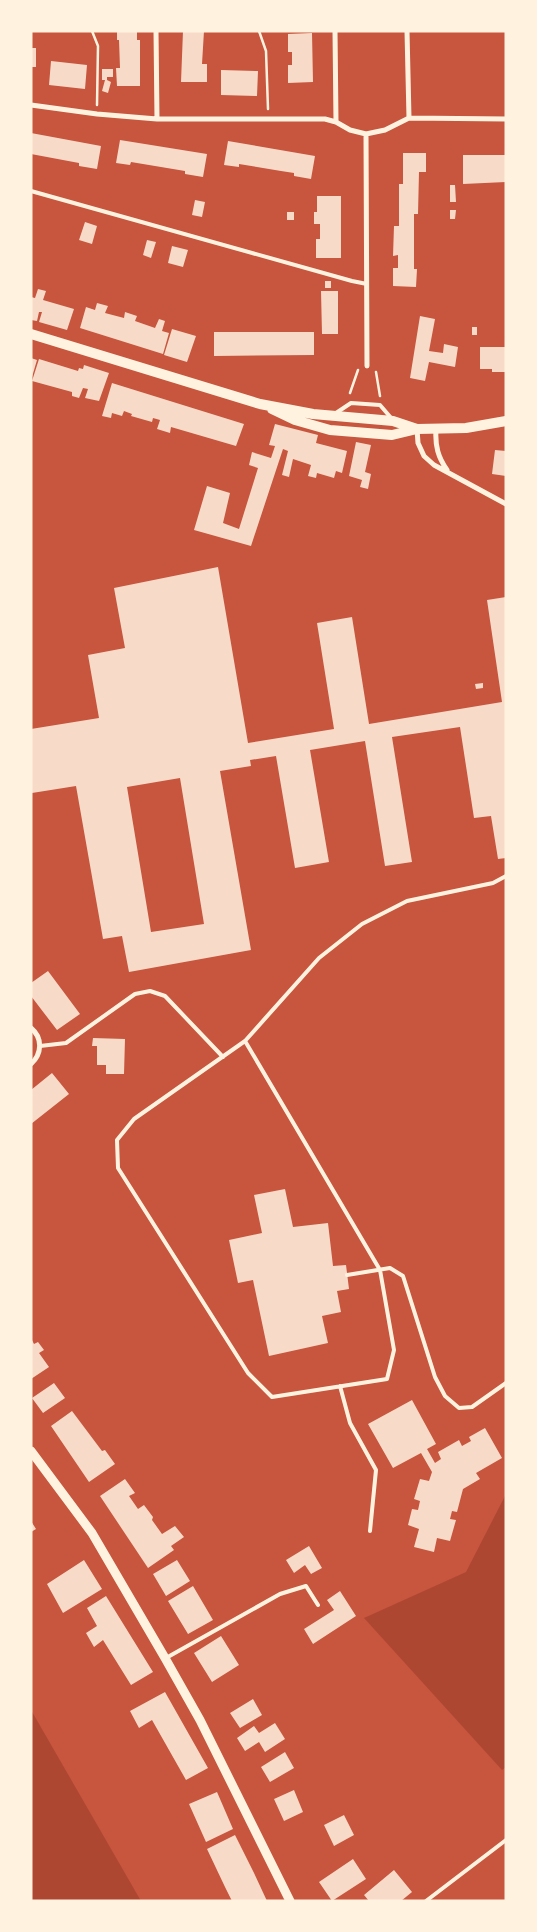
<svg xmlns="http://www.w3.org/2000/svg" width="537" height="1932" font-family="Barlow,sans-serif">
	<style>
		.green { fill: #ae4732 }
		.building { fill: #f7dbc8; fill-rule: evenodd }
		.lines { fill: none; stroke-linecap: round; stroke-linejoin: round }
		.path { stroke: #fff3e0; stroke-width: 2.5 }
		.service { stroke: #fff3e0; stroke-width: 4 }
		.minor { stroke: #fff3e0; stroke-width: 5 }
		.tertiary { stroke: #fff3e0; stroke-width: 9 }
		.secondary { stroke: #fff3e0; stroke-width: 10 }
	</style>
	<rect width="100%" height="100%" fill="#c8553d"/>
	<path class="green" d="M506,1494V1767L502,1770L364,1618L466,1572Z
		M31,1710L141,1901H31Z"/>
	<path class="building" d="M117,31H137V40H140V86H117L116,68H120L119,40H117Z
		M183,31H204L202,64H207V82H181Z
		M312,33L313,82L288,83V65H292V52H288V34Z
		M31,48H36V67H31Z
		M51,61L87,65L85,89L49,85Z
		M102,69H113V77H107V80L111,82L108,93L102,91L105,80H102Z
		M221,70L258,71L257,96L221,95Z
		M31,133L101,146L97,169L79,166V163L31,154Z
		M120,140L207,154L203,177L185,174V171L131,162L130,165L116,163Z
		M228,141L315,156L311,179L294,176V173L281,171L239,164V167L224,165Z
		M403,153H426V172H419L418,214H414V269H417L416,287L393,286V268H398V255L393,256L394,226H399V184H403Z
		M463,155H506V182L463,184Z
		M450,185H455L456,202H450Z
		M317,196H341V258H316V239H320V224H314V212H317Z
		M195,200L205,202L202,217L192,215Z
		M450,210H456L455,219H450Z
		M287,212H294V220H287Z
		M85,222L97,226L92,244L79,240Z
		M147,240L156,242L151,258L143,255Z
		M172,246L188,250L183,267L168,263Z
		M325,281H331V288H325Z
		M38,289L46,291L43,300L74,309L67,330L39,322L42,312H39L37,321L31,320V297L35,298Z
		M321,291H338V334H322Z
		M97,303L108,306L105,313L124,318L125,312L137,316L135,321L155,328L159,319L165,321L162,331L169,333L163,354L80,328L86,307L95,310Z
		M420,316L435,319L429,351L443,353L444,344L458,347L455,367L429,362L425,381L410,378Z
		M472,327H477V335H472Z
		M172,329L196,336L187,362L164,355Z
		M214,332H314V355L214,356Z
		M480,347H506V372H492V369H480Z
		M31,358L37,360L32,377H31Z
		M39,359L78,371L79,368L83,369L84,365L109,373L99,401L85,398L88,389L83,388L79,398L72,396V392L32,381Z
		M112,383L244,424L236,446L171,427L170,433L157,429L160,420L153,418L152,422L131,416L132,414L124,411L122,416L112,413L111,418L102,416Z
		M275,424L318,435L316,443L347,451L342,473L336,471L334,478L317,473L316,478L308,476L311,465L293,459L289,477L282,475L288,451L283,449L251,546L194,530L207,486L230,493L223,523L239,529L258,468L249,465L252,452L271,458L275,446L269,445Z
		M356,442L371,445L365,472L371,474L368,489L360,487L362,480L349,476Z
		M495,450L506,451V476L492,474Z
		M218,567L248,743L334,729L317,623L352,617L369,724L502,702L487,600L506,597V858L498,859L491,816L474,818L460,727L392,737L412,862L385,866L365,741L310,750L329,862L295,868L276,756L250,760L251,766L220,771L251,950L129,972L122,936L103,939L76,786L32,793L31,729L99,718L88,655L125,648L114,588ZM180,778L204,924L151,932L127,787Z
		M483,683V688L476,689L475,684Z
		M48,971L80,1014L57,1030L31,996V983Z
		M93,1038L125,1039L124,1074H106V1065H97V1046H92Z
		M52,1073L69,1094L31,1124V1090Z
		M285,1189L293,1227L328,1223L333,1266L346,1265L349,1289L337,1291L341,1312L322,1316L328,1343L269,1356L253,1280L238,1283L229,1240L262,1233L254,1195Z
		M31,1338L34,1344L38,1342L44,1350L39,1353L49,1367L31,1379Z
		M54,1383L65,1398L43,1413L32,1398Z
		M412,1400L436,1444L427,1449L435,1463L441,1459L438,1452L459,1440L462,1446L471,1441L469,1437L485,1428L502,1458L476,1473L480,1479L463,1489L457,1512L452,1511L450,1519L456,1520L450,1541L437,1538L434,1552L414,1547L419,1529L408,1525L412,1509L418,1510L420,1501L414,1499L420,1479L429,1481L432,1472L421,1453L393,1468L368,1424Z
		M72,1411L102,1451L105,1450L115,1464L89,1482L51,1426Z
		M125,1479L135,1493L129,1496L138,1509L144,1505L153,1517L152,1520L162,1534L175,1526L184,1537L171,1546L174,1550L148,1568L100,1496Z
		M31,1521L36,1529L31,1532Z
		M309,1546L322,1568L311,1574L305,1565L294,1573L286,1560Z
		M84,1560L102,1589L63,1613L47,1584Z
		M177,1560L190,1581L166,1596L153,1574Z
		M193,1586L213,1620L188,1634L168,1601Z
		M340,1591L356,1616L313,1644L304,1629L334,1610L327,1600Z
		M106,1596L153,1672L131,1685L103,1640L94,1647L86,1633L97,1626L87,1608Z
		M221,1636L239,1665L212,1682L194,1653Z
		M165,1692L208,1768L186,1780L152,1720L139,1728L130,1711Z
		M253,1699L262,1715L240,1728L230,1713Z
		M275,1723L285,1739L265,1752L259,1742L245,1751L237,1738L254,1726L259,1733Z
		M285,1752L294,1768L270,1782L261,1767Z
		M294,1790L303,1812L284,1821L274,1799Z
		M217,1792L233,1829L206,1842L189,1804Z
		M344,1815L354,1835L334,1846L324,1825Z
		M235,1835L254,1873L267,1901H232L225,1887L207,1849Z
		M353,1859L366,1879L332,1901L319,1882Z
		M394,1870L412,1892L401,1901H369L364,1895Z"/>
	<g class="lines">
		<path class="path" d="M92,31L98,46L97,105
			M259,31L266,51L268,109
			M376,372L380,396
			M350,393L358,370"/>
		<path class="service" d="M31,191L352,281L367,284
			M336,413L351,403L380,405L392,419
			M245,1041L380,1270L394,1350L387,1379L272,1397L248,1373L118,1168L117,1140L134,1119L245,1041L319,958L362,924L407,901L493,883L506,876
			M40,1046L66,1043L135,994L150,991L165,996L223,1057
			M347,1275L390,1268L403,1276L435,1377L445,1396L459,1408L472,1407L506,1383
			M340,1386L350,1423L376,1470L370,1531
			M166,1658L280,1594L306,1586L318,1605
			M426,1901L506,1840"/>
		<path class="minor" d="M156,31L157,119
			M335,31L336,122
			M407,31L409,118
			M31,105L97,114L157,119H325L336,122L350,130L366,134L385,130L409,118L506,119
			M366,134L367,366
			M417,429L418,443L424,456L434,465L506,504
			M436,430C435,446 438,457 447,470
			M31,1028C43,1038 42,1054 31,1064"/>
		<path class="tertiary" d="M31,1451L92,1533L165,1658L200,1720L290,1901"/>
		<path class="secondary" d="M31,334L260,404L313,414L393,421L417,429
			M272,409L295,420L330,430L392,435L417,429L466,428L506,421"/>
	</g>
	<rect width="537" height="1932" fill="none" stroke="#fff3e0" stroke-width="65"/>
</svg>
